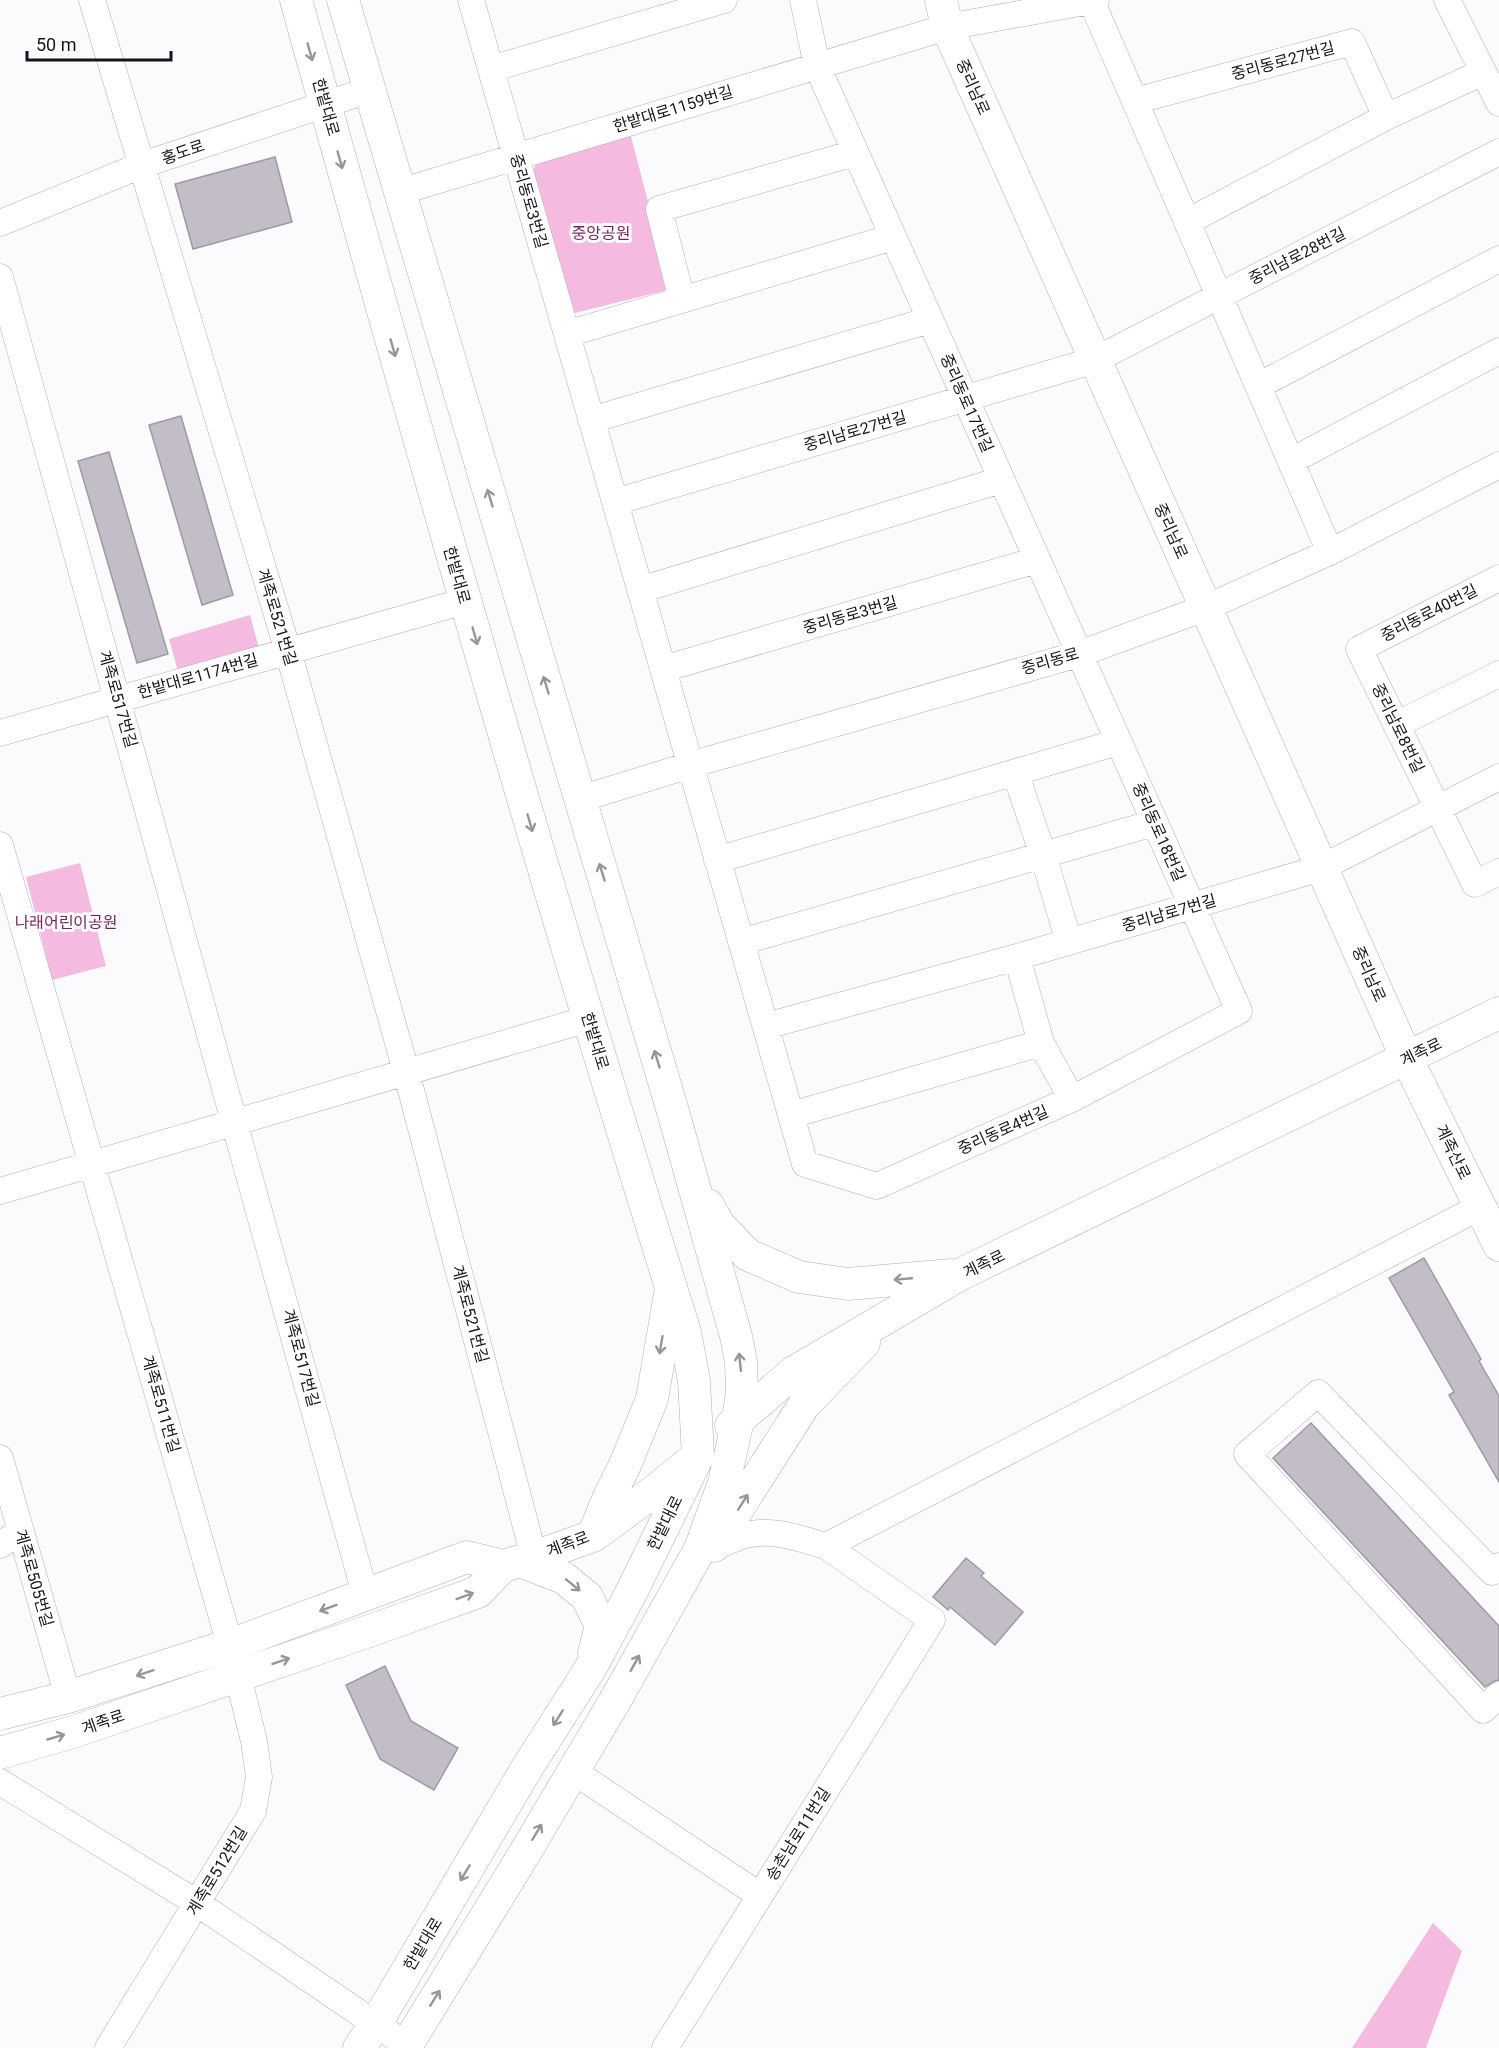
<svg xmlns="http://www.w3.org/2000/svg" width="1499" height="2048" font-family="Roboto,'Noto Sans KR',sans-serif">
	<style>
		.green { fill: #f4badf }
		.building { fill: #c3bdc7; stroke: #9f99a3; stroke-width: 1.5 }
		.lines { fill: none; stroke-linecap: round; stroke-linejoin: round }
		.minor-casing { stroke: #aeb0bb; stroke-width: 27 }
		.major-casing { stroke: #aeb0bb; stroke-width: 33 }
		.minor { stroke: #fff; stroke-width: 26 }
		.major { stroke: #fff; stroke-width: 32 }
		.oneway { stroke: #969698 }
		.labels { text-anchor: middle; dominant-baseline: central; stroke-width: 6; stroke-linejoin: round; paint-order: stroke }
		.street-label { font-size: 16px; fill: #16161a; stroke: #fff }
		.park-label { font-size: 16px; fill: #781f60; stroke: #fff }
	</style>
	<rect width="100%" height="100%" fill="#fbfbfe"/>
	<path class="green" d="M629,129L671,289L567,315L531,177L540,152Z
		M250,615L260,652L179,675L169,639Z
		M80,863L106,966L52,980L26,877Z
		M1433,1923L1462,1951L1426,2048H1352Z"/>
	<path class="building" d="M275,157L292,222L193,249L175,184Z
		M181,416L233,595L202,605L149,425Z
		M109,452L168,654L137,663L78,461Z
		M1424,1258L1481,1359L1479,1361L1499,1396V1482L1449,1395L1454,1392L1389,1278Z
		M1311,1423L1499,1626V1680L1495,1681L1485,1687L1273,1458Z
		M966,1558L984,1573L981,1576L1023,1612L995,1645L950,1607L948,1610L933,1597Z
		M385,1666L411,1721L458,1748L434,1790L380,1759L346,1685Z"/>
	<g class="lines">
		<defs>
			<path id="minor" d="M92,0L288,651L406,1071L534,1557
				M471,0L805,1164L877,1186L1072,1099L1239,1011L817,66L803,0
				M1091,0L1330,552
				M1447,0L1499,103
				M491,69L724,0
				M1135,101L1352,42L1386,117
				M399,192L947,27L1096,0
				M1187,222L1386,117L1483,72
				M0,223L142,165L369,90
				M0,277L365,1594
				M682,300L659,209L855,153
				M567,334L893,237
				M1258,386L1499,259
				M591,420L930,320
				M1291,461L1499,351
				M615,502L1095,360L1499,152
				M1499,578L1359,649L1475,884L1499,872
				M640,590L1001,480
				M663,669L1037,560
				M1396,725L1499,674
				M0,733L465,601
				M1015,772L1043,855L1069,942
				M580,799L690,765L1079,654L1205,608L1330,552L1499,465
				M0,845L230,1645
				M717,860L1118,742
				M741,942L1154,823
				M1017,957L1041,1043L1072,1099
				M766,1026L1017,957L1321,868L1499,777
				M791,1115L1041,1043
				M0,1191L588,1019
				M0,1458L68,1697
				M0,1545L21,1531
				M714,1547C724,1543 735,1538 746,1535C772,1528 801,1539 826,1546
				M1499,1566L1492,1572L1318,1393L1247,1454L1483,1710L1499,1695
				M573,1771L759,1895
				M0,1782L197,1903L411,2048
				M108,2048L253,1811L259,1777L254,1741L238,1676
				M665,2048L932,1620L826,1546L1480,1207"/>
			<path id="major" d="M296,0C420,446 546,891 685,1332L694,1381L698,1456L630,1595L590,1669L527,1768L375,2025L359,2048
				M343,0L674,1115L736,1336L741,1362L742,1392L738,1420L724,1483L700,1549L616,1699L523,1856L405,2048
				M941,0L947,27L1407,1059L1499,1245
				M708,1205L719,1225L748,1255L799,1277L848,1284L952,1275
				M731,1426L794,1372L961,1274L1499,1013
				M593,1536L609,1497L625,1465L652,1399L670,1294
				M714,1546L804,1405L864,1343
				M520,1561L564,1578L587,1597L601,1626L594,1653
				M0,1714L68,1697L230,1645L467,1557L503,1566L534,1557L593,1536L656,1490L689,1463
				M0,1753L73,1732L375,1629L478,1592L503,1566"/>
		</defs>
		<use href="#minor" class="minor-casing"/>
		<use href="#major" class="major-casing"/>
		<use href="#minor" class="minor"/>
		<use href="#major" class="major"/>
	</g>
	<defs><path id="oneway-shaft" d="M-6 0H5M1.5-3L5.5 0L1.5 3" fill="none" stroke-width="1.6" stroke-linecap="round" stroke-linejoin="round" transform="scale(1.5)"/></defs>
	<g class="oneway">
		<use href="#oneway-shaft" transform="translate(310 52) rotate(74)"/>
		<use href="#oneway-shaft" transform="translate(340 160) rotate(74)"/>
		<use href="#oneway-shaft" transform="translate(393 348) rotate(74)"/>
		<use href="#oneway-shaft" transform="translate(490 498) rotate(-107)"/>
		<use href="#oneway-shaft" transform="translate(475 636) rotate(74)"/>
		<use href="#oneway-shaft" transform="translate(546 685) rotate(-107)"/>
		<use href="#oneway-shaft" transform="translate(530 823) rotate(74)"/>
		<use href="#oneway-shaft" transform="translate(602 872) rotate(-107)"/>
		<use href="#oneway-shaft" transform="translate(657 1059) rotate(-107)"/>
		<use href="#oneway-shaft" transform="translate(903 1279) rotate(175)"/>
		<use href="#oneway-shaft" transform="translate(661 1345) rotate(100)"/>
		<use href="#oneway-shaft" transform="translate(740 1362) rotate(-96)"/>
		<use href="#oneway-shaft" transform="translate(743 1502) rotate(-58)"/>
		<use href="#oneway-shaft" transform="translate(573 1585) rotate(39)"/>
		<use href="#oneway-shaft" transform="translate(465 1596) rotate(-20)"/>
		<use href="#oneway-shaft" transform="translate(328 1608) rotate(159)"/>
		<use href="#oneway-shaft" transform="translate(281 1661) rotate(-19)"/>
		<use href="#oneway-shaft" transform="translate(635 1663) rotate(-61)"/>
		<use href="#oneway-shaft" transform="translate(145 1673) rotate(162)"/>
		<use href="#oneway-shaft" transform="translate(558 1718) rotate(122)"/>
		<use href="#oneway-shaft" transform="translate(56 1737) rotate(-16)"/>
		<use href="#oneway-shaft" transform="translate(537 1832) rotate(-59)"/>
		<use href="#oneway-shaft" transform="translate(465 1873) rotate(121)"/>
		<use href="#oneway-shaft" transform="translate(435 1998) rotate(-58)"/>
	</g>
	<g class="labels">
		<g class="street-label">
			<text transform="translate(1283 61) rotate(-15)">중리동로27번길</text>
			<text transform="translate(973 87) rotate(66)">중리남로</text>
			<text transform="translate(326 107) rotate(74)">한밭대로</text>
			<text transform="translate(673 109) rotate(-17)">한밭대로1159번길</text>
			<text transform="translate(183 152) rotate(-19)">홍도로</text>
			<text transform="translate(529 201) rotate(74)">중리동로3번길</text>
			<text transform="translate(1297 256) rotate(-27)">중리남로28번길</text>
			<text transform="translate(967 403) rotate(66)">중리동로17번길</text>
			<text transform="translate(855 431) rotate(-16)">중리남로27번길</text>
			<text transform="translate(1171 531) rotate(66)">중리남로</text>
			<text transform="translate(457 575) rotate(74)">한밭대로</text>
			<text transform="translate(1429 613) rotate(-27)">중리동로40번길</text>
			<text transform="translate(850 615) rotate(-16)">중리동로3번길</text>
			<text transform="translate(277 617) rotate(73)">계족로521번길</text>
			<text transform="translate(1050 661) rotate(-16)">중리동로</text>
			<text transform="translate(198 676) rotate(-16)">한밭대로1174번길</text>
			<text transform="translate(118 699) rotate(74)">계족로517번길</text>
			<text transform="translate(1398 728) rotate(64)">중리남로8번길</text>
			<text transform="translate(1159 832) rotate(66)">중리동로18번길</text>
			<text transform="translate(1169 913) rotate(-16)">중리남로7번길</text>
			<text transform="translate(1369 974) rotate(66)">중리남로</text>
			<text transform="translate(595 1041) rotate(73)">한밭대로</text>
			<text transform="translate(1421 1052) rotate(-26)">계족로</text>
			<text transform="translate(1003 1130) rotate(-24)">중리동로4번길</text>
			<text transform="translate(1453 1152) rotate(64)">계족산로</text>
			<text transform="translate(984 1264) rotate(-26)">계족로</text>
			<text transform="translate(470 1314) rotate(75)">계족로521번길</text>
			<text transform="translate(301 1358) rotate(75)">계족로517번길</text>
			<text transform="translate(161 1404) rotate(74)">계족로511번길</text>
			<text transform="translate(665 1523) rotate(-64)">한밭대로</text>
			<text transform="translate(568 1544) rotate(-21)">계족로</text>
			<text transform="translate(34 1578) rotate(74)">계족로505번길</text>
			<text transform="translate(103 1722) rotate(-19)">계족로</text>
			<text transform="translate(798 1834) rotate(-58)">송촌남로11번길</text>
			<text transform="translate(217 1871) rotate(-59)">계족로512번길</text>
			<text transform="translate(423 1944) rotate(-59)">한밭대로</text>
		</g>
		<g class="park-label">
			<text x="601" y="233">중앙공원</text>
			<text x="66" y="922">나래어린이공원</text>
		</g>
	</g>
	<path d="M27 51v9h144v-9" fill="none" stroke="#16161a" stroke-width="3"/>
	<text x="36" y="51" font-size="18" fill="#16161a" stroke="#ffffff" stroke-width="4.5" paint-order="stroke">50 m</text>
</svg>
